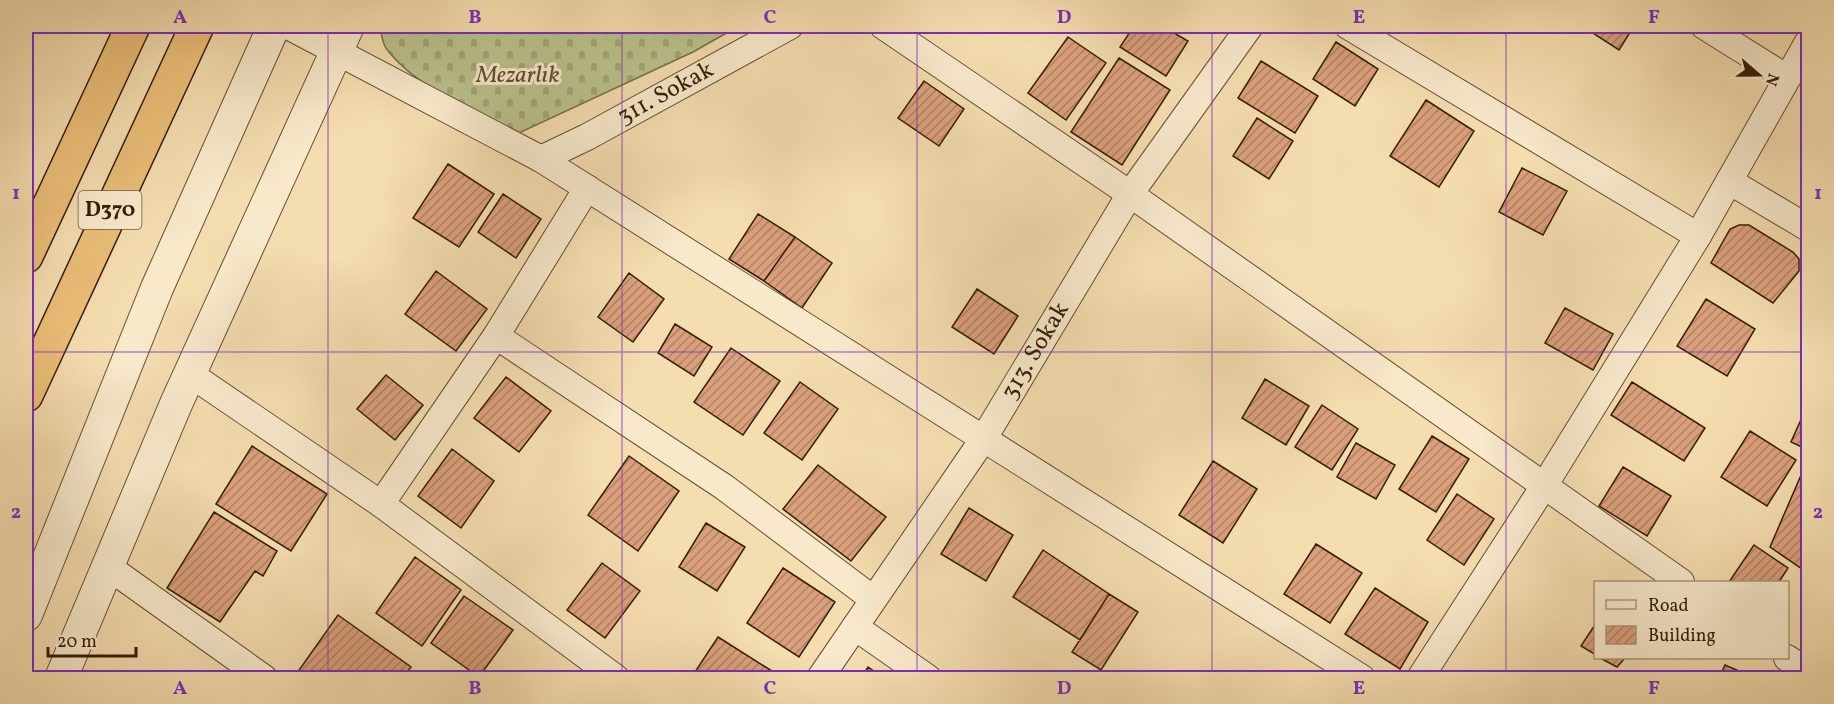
<svg xmlns="http://www.w3.org/2000/svg" width="1834" height="704" font-family="Vollkorn,serif">
	<style>
		.cemetery { fill: url(#cemetery-stones); stroke: #786f49; stroke-width: 1.5 }
		.lines { fill: none; stroke-linecap: round; stroke-linejoin: round }
		.stream { stroke: #747b6e; stroke-width: 9 }
		.building { fill: url(#building-hatch); stroke: #351d06; stroke-width: 1.5 }
		.minor-casing { stroke: #654d30; stroke-width: 28 }
		.tertiary-casing { stroke: #654d30; stroke-width: 34 }
		.trunk-casing { stroke: #351d06; stroke-width: 36 }
		.minor { stroke: #f8e9cb; stroke-width: 26 }
		.tertiary { stroke: #f8e9cb; stroke-width: 32 }
		.trunk { stroke: #eabe78; stroke-width: 33 }
		.grid { fill: none; stroke: #7b2cbf; stroke-width: 1.5; stroke-opacity: 0.55 }
		.labels { text-anchor: middle; dominant-baseline: central; stroke-width: 6; stroke-linejoin: round; paint-order: stroke }
		.shield { fill: #f8e9cb; stroke: #705a41; stroke-width: 1.5 }
		.shield-label { font-size: 22px; font-weight: bold; fill: #351d06 }
		.park-label { font-size: 24px; font-style: italic; fill: #5d4e2e; stroke: #f8e9cb }
		.street-label { font-size: 24px; fill: #351d06; stroke: #f8e9cb }
		.neatline { fill: none; stroke: #7b2cbf; stroke-width: 2 }
		.grid-label { font-size: 20px; text-anchor: middle; font-weight: bold; fill: #7b2cbf }
	</style>
	<defs>
		<pattern id="cemetery-stones" width="16" height="16" patternUnits="userSpaceOnUse" patternTransform="scale(1.5)"><rect width="16" height="16" fill="#bac18c"/><path d="M2 7V4a2 2 0 0 1 4 0v3zM10 15v-3a2 2 0 0 1 4 0v3z" fill="#a0a577"/></pattern>
		<pattern id="building-hatch" width="6" height="6" patternUnits="userSpaceOnUse" patternTransform="scale(1.5)"><rect width="6" height="6" fill="#daa07c"/><path d="M-1 1l2-2M0 6l6-6M5 7l2-2" fill="none" stroke="#b28264"/></pattern>
	</defs>
	<rect width="100%" height="100%" fill="#f4ddaf"/>
	<filter id="stains"><feTurbulence type="fractalNoise" baseFrequency=".00333" numOctaves="4"/><feColorMatrix values="0 0 0 0 .2 0 0 0 0 .09 0 0 0 0 .02 0 0 0 .5 -.17"/></filter>
	<radialGradient id="worn" r=".72"><stop offset=".6" stop-color="#630" stop-opacity="0"/><stop offset="1" stop-color="#630" stop-opacity=".3"/></radialGradient>
	<path class="cemetery" d="M380,26H739L693,52L519,133C475,110 416,89 386,48C382,42 381,32 380,26Z"/>
	<g class="lines">
		<path class="stream" d="M82,26L86,27"/>
	</g>
	<path class="building" d="M1134,26H1162L1188,41L1166,76L1120,47Z
		M1582,26H1634L1619,50Z
		M1068,37L1106,63L1066,120L1028,93Z
		M1336,42L1378,69L1355,106L1313,79Z
		M1119,58L1170,90L1122,165L1071,132Z
		M1261,61L1318,96L1295,133L1238,98Z
		M924,81L964,109L939,146L898,118Z
		M1426,100L1474,131L1439,187L1390,156Z
		M1257,118L1293,141L1269,179L1233,156Z
		M448,164L494,194L459,247L413,218Z
		M1522,168L1567,191L1543,235L1499,212Z
		M503,194L541,219L516,258L478,232Z
		M758,214L795,237L764,281L729,259Z
		M1739,225H1749L1793,252L1799,259V271L1773,303L1711,263L1730,229Z
		M795,237L832,263L802,308L764,281Z
		M436,271L487,309L456,351L405,314Z
		M629,273L664,299L633,342L598,317Z
		M977,289L1018,316L994,354L952,327Z
		M1706,299L1755,329L1727,376L1677,346Z
		M1565,308L1613,334L1593,370L1545,343Z
		M675,324L712,347L694,376L658,353Z
		M731,348L780,381L743,435L694,402Z
		M386,375L423,405L395,440L357,409Z
		M506,377L551,411L519,452L474,418Z
		M1265,379L1309,406L1286,445L1242,418Z
		M800,382L838,409L802,460L764,433Z
		M1632,382L1705,428L1684,461L1611,415Z
		M1808,404V450L1791,442Z
		M1322,405L1358,429L1332,470L1295,447Z
		M1750,431L1796,460L1767,506L1721,477Z
		M1432,436L1469,459L1436,512L1399,489Z
		M1356,443L1395,465L1376,499L1337,477Z
		M252,446L327,494L291,551L216,504Z
		M452,449L494,481L461,528L418,496Z
		M629,456L679,491L638,551L588,515Z
		M1808,459V573L1770,547Z
		M1213,461L1257,489L1223,543L1179,515Z
		M818,465L886,517L851,561L783,509Z
		M1623,467L1671,496L1647,536L1599,506Z
		M1457,494L1494,519L1464,565L1427,540Z
		M969,508L1013,535L986,581L941,554Z
		M214,512L277,551L263,576L255,571L220,622L167,588Z
		M706,523L745,547L717,591L679,567Z
		M1316,544L1362,573L1330,623L1284,594Z
		M1754,545L1788,568L1779,582H1729Z
		M1043,550L1109,594L1080,640L1013,597Z
		M415,557L461,590L422,646L376,613Z
		M602,563L640,591L605,638L567,610Z
		M783,568L835,602L799,657L747,623Z
		M1375,588L1428,622L1400,669L1345,634Z
		M1109,594L1138,612L1101,670L1072,652Z
		M464,596L513,630L479,677L431,643Z
		M338,615L411,667L403,678H304L297,673Z
		M1596,623V655L1581,646Z
		M718,637L783,678H691Z
		M1600,658H1625L1617,667Z
		M1725,665L1755,678H1719Z
		M868,667L884,678H861Z"/>
	<g class="lines">
		<defs>
			<g id="minor">
				<path d="M288,26L541,159L1362,678"/>
				<path d="M883,26L1130,194L1681,582"/>
				<path d="M1348,26L1698,236"/>
				<path d="M1704,26L1787,78"/>
				<path id="s1" d="M541,159L587,137L790,26"/>
				<path d="M1729,181L1808,228"/>
				<path d="M496,336L724,487L873,599"/>
				<path d="M190,374L381,504L616,678"/>
				<path d="M381,504L496,336L587,188"/>
				<path d="M107,566L264,678"/>
				<path d="M855,627L928,678"/>
				<path d="M1787,658L1808,672"/>
				<path id="s2" d="M820,678L984,438L1130,194L1250,26"/>
				<path d="M1420,678L1544,486L1698,236L1808,42"/>
			</g>
			<path id="tertiary" d="M26,615L157,288L274,26
				M61,678L176,404L348,26"/>
			<path id="trunk" d="M26,256L133,26
				M26,395L197,26"/>
		</defs>
		<use href="#minor" class="minor-casing"/>
		<use href="#tertiary" class="tertiary-casing"/>
		<use href="#trunk" class="trunk-casing"/>
		<use href="#minor" class="minor"/>
		<use href="#tertiary" class="tertiary"/>
		<use href="#trunk" class="trunk"/>
	</g>
	<path class="grid" d="M328,26V678M622,26V678M917,26V678M1212,26V678M1506,26V678M26,352H1808"/>
	<g class="labels">
		<rect class="shield" x="78.5" y="191" width="63" height="38" rx="4.5"/>
		<g class="shield-label">
			<text x="110" y="210">D370</text>
		</g>
		<g class="park-label">
			<text x="518" y="76">Mezarlık</text>
		</g>
		<g class="street-label">
			<text stroke="none"><textPath href="#s1" startOffset="141">311. Sokak</textPath></text>
			<text stroke="none"><textPath href="#s2" startOffset="392">313. Sokak</textPath></text>
		</g>
	</g>
	<rect width="1834" height="704" fill="none" stroke="#f4ddaf" stroke-width="66"/>
	<rect x="1594" y="581" width="195" height="78" fill="#f8e9cb" stroke="#aa977c" stroke-width="1.5"/>
	<rect x="1606" y="600" width="30" height="9" fill="#f8e9cb" stroke="#aa977c" stroke-width="1.5"/>
	<text x="1648" y="611" font-size="18" fill="#351d06">Road</text>
	<rect x="1606" y="626" width="30" height="18" fill="url(#building-hatch)" stroke="#aa977c" stroke-width="1.5"/>
	<text x="1648" y="641" font-size="18" fill="#351d06">Building</text>
	<g transform="translate(1759 75) rotate(110)" stroke="#f8e9cb" stroke-width="4.5" paint-order="stroke">
	<path d="M0-4.5L10 22L0 15L-10 22Z" fill="#351d06"/>
	<text y="-9" font-size="16" font-weight="bold" text-anchor="middle" fill="#351d06">N</text>
	</g>
	<path d="M48 647v9h88v-9" fill="none" stroke="#351d06" stroke-width="3"/>
	<text x="57" y="647" font-size="18" fill="#351d06" stroke="#f8e9cb" stroke-width="4.5" paint-order="stroke">20 m</text>
	<rect x="33" y="33" width="1768" height="638" class="neatline"/>
	<g class="grid-label">
		<text x="180" y="23">A</text>
		<text x="475" y="23">B</text>
		<text x="770" y="23">C</text>
		<text x="1064" y="23">D</text>
		<text x="1359" y="23">E</text>
		<text x="1654" y="23">F</text>
		<text x="16" y="199">1</text>
		<text x="1818" y="199">1</text>
		<text x="16" y="518">2</text>
		<text x="1818" y="518">2</text>
		<text x="180" y="694">A</text>
		<text x="475" y="694">B</text>
		<text x="770" y="694">C</text>
		<text x="1064" y="694">D</text>
		<text x="1359" y="694">E</text>
		<text x="1654" y="694">F</text>
	</g>
	<rect width="100%" height="100%" filter="url(#stains)"/>
	<rect width="100%" height="100%" fill="url(#worn)"/>
</svg>
